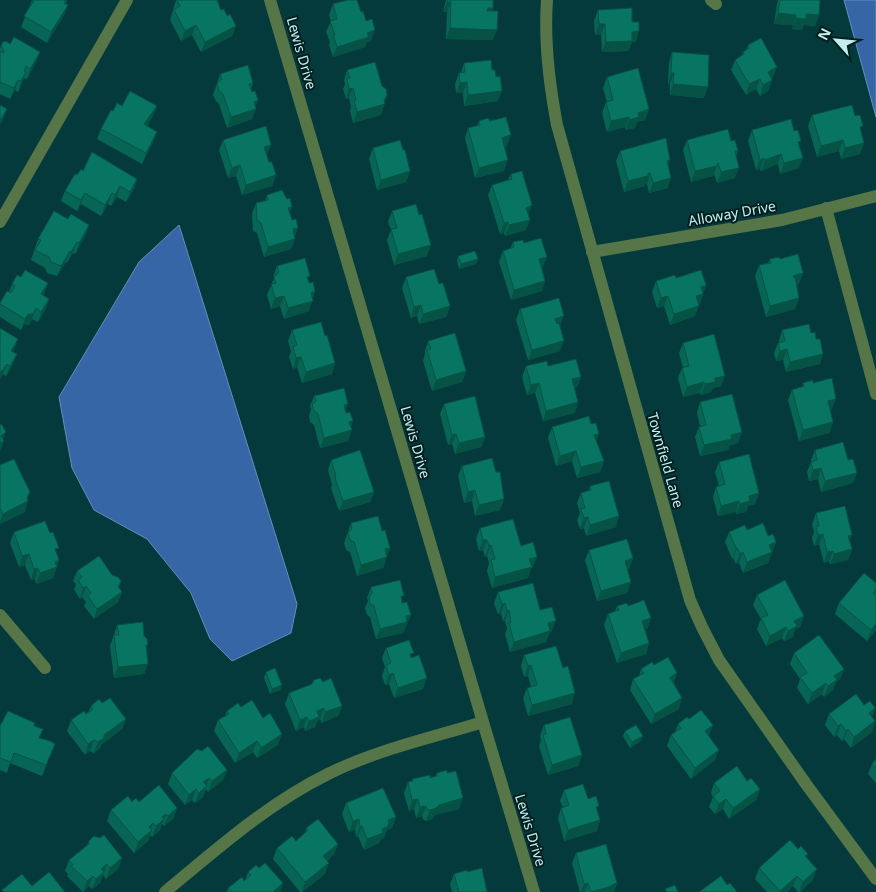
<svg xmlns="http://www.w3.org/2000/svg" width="876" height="892" font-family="'Noto Sans',sans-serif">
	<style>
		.water { fill: #3766a6; stroke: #628fbc }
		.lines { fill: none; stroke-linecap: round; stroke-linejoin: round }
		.minor { stroke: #567648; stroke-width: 12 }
		.tertiary { stroke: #567648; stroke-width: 12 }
		.wall { fill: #076555 }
		.shaded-wall { fill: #065245 }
		.building { fill: #087563; stroke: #065245 }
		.labels { text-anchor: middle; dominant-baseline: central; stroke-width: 4; stroke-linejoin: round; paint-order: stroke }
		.street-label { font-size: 14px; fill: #c5efef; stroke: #021f1f }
	</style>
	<rect width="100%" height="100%" fill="#043a3b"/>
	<path class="water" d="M844,0H876V117Z
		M179,225L297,604L291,633L232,661L210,639L191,593L147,539L94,510L72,468L59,397L139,262Z"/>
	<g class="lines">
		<path class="minor" d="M270,0L483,722L534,892
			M711,0L716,4
			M826,208L876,394
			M0,222L127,0
			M592,252L782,220L876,196
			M0,615L45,668
			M165,892C217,849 267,804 328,774C376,750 431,738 483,722"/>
		<path class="tertiary" d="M547,0C544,42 549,83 557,125L690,600L702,627L719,660L806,784L876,879"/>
	</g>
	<path class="wall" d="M32,0H67L66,4L68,5L64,15L47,43L21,27Z
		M176,0H218V2L221,10L227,16L236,26L232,36L201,52L192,35L181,41L170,20Z
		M446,0H493V8L492,11L493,40L446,39L447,12H443L444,7Z
		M778,0H820L819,15L815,26L804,25L802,30L792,29L793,25L774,24L777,4Z
		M333,4L361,12L371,41L367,42L365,47L333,57L329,45L330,42L326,32L331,21L329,15Z
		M598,10L632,22L636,42H632L628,51L602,52L601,34L595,35L594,21Z
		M3,42L40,52L36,62L27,79L24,78L18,92L15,90L10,99L0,94V48Z
		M748,45L773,77L771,79L772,80L768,91L760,96L756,89L746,95L731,70L735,60L741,56L743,52L746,50Z
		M672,52L704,98L670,95V84H668L669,63Z
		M464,63L492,70L498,101L464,106L463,93H456L455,84L459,73H461Z
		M347,70L382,86L387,95L381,115L353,123L350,111L351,107L349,98L346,99L343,89L345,84L344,80Z
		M220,74L253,83L251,89L252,92L258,100L255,106L256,109L252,119L227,128L219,104L216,101L213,95Z
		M607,77L649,109L645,120L637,122L635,128L625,130V127L607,132L602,113L606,102H607L603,88Z
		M122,106L153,116L147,126L153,142L142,164L97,139L101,129L113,111Z
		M812,115L855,116L861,131L864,143L860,154L841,159L839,151L817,157L808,126Z
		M479,121H490L507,146L505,147L504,171L475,178L465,138L468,128L477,126Z
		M752,130L799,146V168L780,174L778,164L761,171L760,169L756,170L748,141Z
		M223,140L267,155L269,162L276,175L272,186L242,195L236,176L228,178L219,150Z
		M687,140L731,141L738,151L736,156L735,178L717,183L714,174L713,176L691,182L683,150Z
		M373,148L410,171L406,182L377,190L369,159Z
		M620,151L670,160L668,166V188L649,193L647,184H645V186L624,192L616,161Z
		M83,171L137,179L134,189L126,202L117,197L111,206L108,204L101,216L81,204L77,211L61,201L65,191L77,175Z
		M511,174L529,215L526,230L505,236L504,233L500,234L488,195L492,185L508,180Z
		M267,195L290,214L295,239L291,249L264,257L257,233L253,231L252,214L256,203L265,201Z
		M392,211L427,256L394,265L387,240L391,230L388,222Z
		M68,219L89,225L85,236L75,254L73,253L67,263L66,262L57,276L47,273L45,268L31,260L38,239Z
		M513,242L524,243L543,267L542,268L545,281L542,291L511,300L499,262L503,251L510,249Z
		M458,256L478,259L476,264L459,269L457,261Z
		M770,259H780L799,284L797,285L799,298L795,309L766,317L755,276L759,265L768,263Z
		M277,266L308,280L309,283L315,291L309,311L284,319L280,306L271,309L267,295L274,278L273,277Z
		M21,277L48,283L43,296L49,299L45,310L38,322L32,319L29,325L24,324L21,330L0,317V303L9,292L12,284Z
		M406,277L439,284L450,306L446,317L419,324L417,316L411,318L402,288Z
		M676,278L706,285L695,316L670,325L664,306L657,308L652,292L656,281Z
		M520,309L560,327V351L528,360L516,320Z
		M0,328L18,339L13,352V364L6,376L3,374L0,379Z
		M292,330L325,336L335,363L332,374L302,383L297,367L293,369L289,357L291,351L288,341Z
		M782,330L811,333L816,339L823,354L820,364L786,372L783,360L776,361L774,353L778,343L779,342V341Z
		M428,341L466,371L462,382L432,391L423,361L425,354V351Z
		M683,343L721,386L713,388L711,392L701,395L700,393L683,397L678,378L682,368H683L679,353Z
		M526,366H548L581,377L577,387L575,388L578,402L575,413L543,421L535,393L527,395L522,377Z
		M803,383H813L832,409L830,410L833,422L829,433L799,441L788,400L792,390L802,387Z
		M314,396L346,411L351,427L348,441L320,448L314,425L310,422L309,416L311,409L310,406Z
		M700,402L742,432L738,443L730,445L728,450L700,456L695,437L699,427L700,426L697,413Z
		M444,404L485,437L481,447L455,454L452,444L448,445L440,414Z
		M552,427L596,441L604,461L600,472L577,478L572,461L556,466L548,438Z
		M815,450L848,460L853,483L821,492L818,479L809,481L807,472L811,462V460Z
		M331,460L374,492L370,502L339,511L331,488L332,485L328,470Z
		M719,462L759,493L755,504L748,506L746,512L736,514V512L718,516L713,497L716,487L719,486L715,472Z
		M0,465L30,492L27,498L25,512L0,524Z
		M462,466L496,472L504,499L500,510L475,516L472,501L464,503L458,476Z
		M590,486L616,527L586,536L584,528L580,529L577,520L580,513L577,503L581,493L589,490Z
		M816,513L850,542L852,549L848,560L830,564L829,561L824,563L819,544L814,546L812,538L814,532L812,524Z
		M351,523L382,531L390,548L383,568L357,576L350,552L346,550L344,543Z
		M480,528L521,546L533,567L531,568L528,578L492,588L487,571L489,563L487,556L485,557L483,550L479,551L476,539Z
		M14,532L57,553L59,560L53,578L36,584L35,579L31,580L25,565L19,567L10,543Z
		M729,532L768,536L776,542L768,563L743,573L739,563L736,564L733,558L732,559L725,542Z
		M589,550L633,558L629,569H627L631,582L627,593L597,601L585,560Z
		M77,571L112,575L121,581L119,587L122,592L118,602L94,619L84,606L86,602L82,597L80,599L74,590L76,584L73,581Z
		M876,583V630L867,641L835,614L839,603Z
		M371,587L402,602L411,615L403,633L376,639L370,617L367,615L365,608L368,601L367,598Z
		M498,592L540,610L552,631L550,632L546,642L510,652L505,634L507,629L505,621H503L501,613L498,614L494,603Z
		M757,595L804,616L800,627L795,629L793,637L784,641L782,638L766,646L757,629L761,619L753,605Z
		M617,606H628L651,618L647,629H645L649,643L646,654L617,663L604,625L608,614L615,611Z
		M117,625L146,650L148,664L144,674L114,678L110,646Z
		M386,648L412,657L423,689L394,698L389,684L385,685L382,676L385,667L382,658Z
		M794,653L844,669L840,679L836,682L833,690L824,697L822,694L808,704L797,688L800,679L790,664Z
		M524,655L563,668L572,704L528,716L523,698L527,688L531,687L528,676L524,677L521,666Z
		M654,665L674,683L679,709L651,724L630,690L633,679L639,676L641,669Z
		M266,672L282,685L280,690L270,694L264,678Z
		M289,693L342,706L338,716L322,723L320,719L318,720L315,727L305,731L304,727L296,731L285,704Z
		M102,703L126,719L122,729L101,745L100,748L94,753L90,751L85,755L67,731L71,720L88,713L91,706Z
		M864,705L875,708L872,717L875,721L872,732L851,748L844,739L842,741L837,735L834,737L825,725L829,714Z
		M241,707L278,745L257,758L253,752L235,763L214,731L218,720L225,716L227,711Z
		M678,724L709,736L715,760L691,779L667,746L671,735L675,732Z
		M544,725L582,755L578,766L548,775L539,746L541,740L540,736Z
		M0,726H34L39,738L55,744L42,776L10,763L7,773L0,770Z
		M625,731L641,741L630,748L623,736Z
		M876,759V783L868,774L872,764Z
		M227,770L223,780L208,792L206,789L203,797L195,803L192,800L185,805L168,784L172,773Z
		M437,773L459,809L435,815L432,819L426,821L423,819L422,816L416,818L414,809L409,811L404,793L408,782H411L412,779L430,778L435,777Z
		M747,781L760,789L756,800L729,819L723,809L715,814L709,807L713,797L711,793L714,783Z
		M159,785L174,818L164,826L162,824L160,830L152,837L150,835L148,841L134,853L107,821L111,810L132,802H139Z
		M564,790L598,811L600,820L597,831L564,841L558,818L561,808L563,807L560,801Z
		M346,803L396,817L392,828L387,830L384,838L381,839L379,843L364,850L358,836L356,837L355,829L349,832L342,814Z
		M306,828L338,844L334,854L327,861L325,874L302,892H300L273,859L277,848L296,841L305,833Z
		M89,841L119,868L106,879L103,875L100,883L92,889L89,886L83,892L67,876L68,874L65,871L69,860L87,845Z
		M798,849L808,854L806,857L813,880L800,892H798L793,886L787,892H767L755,879L759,868Z
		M576,853L617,883L614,892H580L572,863Z
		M259,868L283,883L280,892H227L228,888L245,880L248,872Z
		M467,872L487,892H452L450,884L454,874Z"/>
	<path class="shaded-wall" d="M447,2H451L447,12H443Z
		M68,5L64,15L47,43L51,32Z
		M488,8H493L490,18H484Z
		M778,13L796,15L793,25L774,24Z
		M806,14L819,15L815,26L804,25L802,30L792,29L796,18Z
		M599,24H605L601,34L595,35Z
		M196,25L192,35L181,41L185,31Z
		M236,26L232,36L201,52L205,42Z
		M450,28L497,30L493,40L446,39Z
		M375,30L371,41L367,42L365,47L333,57L337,47L367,33Z
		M639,31L636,42H632L628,51L602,52L606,42L632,32Z
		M40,52L36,62L27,79L30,69Z
		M777,67L773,77L764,83L768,72Z
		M26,72L22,83L18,92L21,81Z
		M671,73H674L670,84H668Z
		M760,79L756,89L746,95L749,84Z
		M18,80L15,90L10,99L14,88Z
		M772,80L768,91L760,96L763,85Z
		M467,82L463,93H456L460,83Z
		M673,84L708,87L704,98L670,95Z
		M353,88L349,98L346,99L349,89Z
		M502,91L498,101L464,106L468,95Z
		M387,95L381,115L353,123L357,112L384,100Z
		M258,100L254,109H256L252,119L227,128L231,117L254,102Z
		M157,106L153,116L140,135L144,124Z
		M7,109L3,120L0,125V121Z
		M649,109L645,120L637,122L635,128L625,130L629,120L638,113Z
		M629,117L625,127L607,132L611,121Z
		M157,132L153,142L142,164L146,153Z
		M511,135L507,146L499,149L502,138Z
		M843,140L839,151L817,157L821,146Z
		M864,143L860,154L841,159L845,148Z
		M271,145L267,155L264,147Z
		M781,154L778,164L761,171L765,160Z
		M764,158L760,169L756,170L760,160Z
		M803,158L799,168L780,174L784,163Z
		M508,160L504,171L475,178L479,168Z
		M670,160L667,170V161Z
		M718,163L713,176L691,182L695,171Z
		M240,165L236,176L228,178L232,168Z
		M739,168L735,178L717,183L721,172Z
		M410,171L406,182L377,190L381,180Z
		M648,173H650L647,184H645V186L624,192L628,181Z
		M276,175L272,186L242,195L246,185Z
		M671,178L668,188L649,193L653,183Z
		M137,179L134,189L126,202L130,192Z
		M120,186L117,197L111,206L115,195Z
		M85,193L81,204L77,211L81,200Z
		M112,193L108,204L101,216L105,205Z
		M532,205L528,216L526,208Z
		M292,207L289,217L288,208Z
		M530,220L526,230L505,236L509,225Z
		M508,222L504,233L500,234L504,223Z
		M89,225L85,236L75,254L79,243Z
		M298,228L294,239L293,229Z
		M295,239L291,249L264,257L268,247Z
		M77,242L73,253L67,263L71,252Z
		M431,245L427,256L394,265L398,254Z
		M70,251L66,262L57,276L61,266Z
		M547,257L543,267L535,270L539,259Z
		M478,259L476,264L459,269L461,264Z
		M803,273L799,284L789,286L793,276Z
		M545,281L542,291L511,300L514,290Z
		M48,283L44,294L37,305L41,294Z
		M706,285L700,304L692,307L696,296L701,287Z
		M315,291L309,311L284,319L288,308L311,293Z
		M284,296L280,306L271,309L275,298Z
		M668,296L664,306L657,308L661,298Z
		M799,298L795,309L766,317L770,306Z
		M49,299L45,310L38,322L41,312Z
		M421,305L417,316L411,318L414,307Z
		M450,306L446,317L419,324L423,314Z
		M699,306L695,316L670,325L674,314Z
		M36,308L32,319L29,325L24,324L21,330L25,319L28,314Z
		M564,316L560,327L552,329L555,319Z
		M18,339L14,349L7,361L11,351Z
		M564,341L560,351L528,360L532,350Z
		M787,349L783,360L776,361L780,351Z
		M17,354L13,364L6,376L10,366Z
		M823,354L820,364L786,372L790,362Z
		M301,357L297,367L293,369L296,358Z
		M335,363L332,374L302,383L306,372Z
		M7,364L3,374L0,379V372Z
		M466,371L462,382L432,391L436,380Z
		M725,376L721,386L713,388L711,392L701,395L705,384L715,378Z
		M581,377L577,387L568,390L572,379Z
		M704,382L700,393L683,397L687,387Z
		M539,383L535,393L527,395L531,385Z
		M836,399L832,409L824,411L828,401Z
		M578,402L575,413L543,421L546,411Z
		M348,404L344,415V405Z
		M353,421L350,431L352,430L348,441L320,448L324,438L349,422Z
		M833,422L829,433L799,441L803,430Z
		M6,432L2,442L4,441L0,451V439L1,436Z
		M742,432L738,443L730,445L728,450L700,456L704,445L731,435Z
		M456,434L452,444L448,445L452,435Z
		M599,434L595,445L594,435Z
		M485,437L481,447L455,454L459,443Z
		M576,451L572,461L556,466L560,456Z
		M604,461L600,472L577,478L581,467Z
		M821,468L818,479L809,481L813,470Z
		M857,473L853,483L821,492L825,481Z
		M475,490L472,501L464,503L468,492Z
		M30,492L26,502L28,501L25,512L0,524V522L3,514L27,497Z
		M374,492L370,502L339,511L343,501Z
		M759,493L755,504L748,506L746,512L736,514L740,504L749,496Z
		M504,499L500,510L475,516L479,505Z
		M739,501L736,512L718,516L721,506Z
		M619,516L616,527L586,536L590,525Z
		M588,517L584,528L580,529L584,518Z
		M823,534L819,544L814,546L818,535Z
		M852,535L848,546V536Z
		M483,540H487L483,550L479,551Z
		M776,542L768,563L743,573L747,562L769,545Z
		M491,545L487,556L485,557L489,546Z
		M390,548L383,568L357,576L361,565L385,549Z
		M736,548H737L733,558L732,559Z
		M852,549L848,560L830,564L834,554Z
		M833,551L829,561L824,563L827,552Z
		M743,552L739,563L736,564L740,554Z
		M29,554L25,565L19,567L22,556Z
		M537,557L533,567L531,568L528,578L492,588L495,577L529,559Z
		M633,558L629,569L621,571L625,561Z
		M59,560L53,578L36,584L40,573L55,562Z
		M38,568L35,579L31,580L34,569Z
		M121,581L117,592H122L118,602L94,619L97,609Z
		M631,582L627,593L597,601L601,591Z
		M86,586L82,597L80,599L83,588Z
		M505,603L501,613L498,614L502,604Z
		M509,610L505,621H503L507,611Z
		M411,615L403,633L376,639L380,629L406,616Z
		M804,616L800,627L795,629L793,637L784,641L788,631L794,621Z
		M651,618L647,629L638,632L642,621Z
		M556,621L552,631L550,632L546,642L510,652L514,642L548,623Z
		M876,624V630L867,641L871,630Z
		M786,627L782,638L766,646L770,636Z
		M649,643L646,654L617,663L621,653Z
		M148,664L144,674L114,678L118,667Z
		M531,665L528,676L524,677L528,666Z
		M844,669L840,679L836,682L833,690L824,697L828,686L834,676Z
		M393,673L389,684L385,685L389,675Z
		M677,673L674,683L669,678Z
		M427,678L423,689L394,698L398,688Z
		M826,683L822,694L808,704L812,693Z
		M282,685L280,690L270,694L272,689Z
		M575,693L572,704L528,716L532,705Z
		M682,698L679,709L651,724L655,714Z
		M342,706L338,716L322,723L325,712Z
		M324,708L320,719L318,720L315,727L305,731L309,721L317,711Z
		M875,708L871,719L869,713Z
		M307,717L304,727L296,731L300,720Z
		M126,719L122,729L101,745L100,748L94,753L98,742L104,735Z
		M875,721L872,732L851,748L854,737Z
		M841,724L837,735L834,737L838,726Z
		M713,725L709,736L705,731Z
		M848,729L844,739L842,741L846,731Z
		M282,734L278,745L257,758L261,748Z
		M643,736L641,741L630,748L632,742Z
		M94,740L90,751L85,755L88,744Z
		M257,741L253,752L235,763L239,753Z
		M719,750L715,760L691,779L695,768Z
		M582,755L578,766L548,775L552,765Z
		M227,770L223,780L208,792L212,781Z
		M209,778L203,797L195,803L203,782Z
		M196,789L192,800L185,805L189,795Z
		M760,789L756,800L729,819L733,808Z
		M463,798L459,809L435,815L432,819L426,821L430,810L439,805Z
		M418,799L414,809L409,811L412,800Z
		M726,799L723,809L715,814L719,804Z
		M426,806L422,816L416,818L420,807Z
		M177,808L174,818L164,826L168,816Z
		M166,814L160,830L152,837L156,826L162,817Z
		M396,817L392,828L387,830L384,838L381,839L379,843L364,850L367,839L382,829L388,820Z
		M359,819L355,829L349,832L353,821Z
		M600,820L597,831L564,841L568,830Z
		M153,823L150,831L152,830L148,841L134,853L138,842L149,827Z
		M362,826L358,836L356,837L360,827Z
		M338,844L334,854L319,867L323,856Z
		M122,858L119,868L106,879L110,868Z
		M329,863L325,874L302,892L305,882Z
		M107,864L100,883L92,889L96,879L101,869Z
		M817,869L813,880L799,892L803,882Z
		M93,876L89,886L83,892L87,881Z
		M797,876L793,886L787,892H780Z
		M283,883L280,892H273L274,891Z
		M588,883L585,892H581L584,884Z
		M617,883L614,892H590H591Z"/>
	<path class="building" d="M33,0H66L64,3L68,5L51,32L24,16L33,2Z
		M177,0H217L221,10L224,9L227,16L230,14L236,26L205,42L196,25L185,31L174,10L180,6Z
		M347,0H357L361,12L363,11L366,21L372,19L375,30L367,33L369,37L337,47L333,34L335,35L330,21L337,19L333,4Z
		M447,0H493V8H488L487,11H498L497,30L450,28L451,2H447Z
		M780,0H820L819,15L806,14V19L796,18V15L778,13Z
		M632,8V22H639V31L632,32V41L606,42L605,24H599L598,10Z
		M14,37L40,52L30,69L26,66L24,71L26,72L21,81L18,80L14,88L0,82V51L3,53L4,51L1,46L3,42L6,41L10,44Z
		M761,38L777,67L768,72L772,80L763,85L760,79L749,84L735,60L744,54L743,52L749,48L748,45Z
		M672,52L709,55L708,87L673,84L674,73H671Z
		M491,60L492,70H495L496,77L500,76L502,91L468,95L467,82L460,83L459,73L465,72L464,63Z
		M375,62L382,86L386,89L387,95L384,100L385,104L357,112L354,101L356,100L353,88L349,89L347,79L350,78L347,70Z
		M248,65L253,83L249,84L252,92L255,91L258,100L254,102L256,109L231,117L223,94L219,91L217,84L222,79L220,74Z
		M638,68L649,109L638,113L639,117L629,120V117L611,121L606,102L613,100L607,77Z
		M130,91L157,106L144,124L157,132L146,153L101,129L111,110L113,111L117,103L122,106Z
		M0,105L7,109L0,121Z
		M852,105L855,116L860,115L863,126L860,127L864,143L845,148L843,140L821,146L812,115Z
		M506,117L511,135L502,138L508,160L479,168L468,128L480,125L479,121L488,118L490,121Z
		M791,119L794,131L798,130L801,141L798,142L803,158L784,163L781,154L765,160L764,158L760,160L752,130Z
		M266,126L271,145L264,147L269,162H272L276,175L246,185L240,165L232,168L223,140Z
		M728,129L731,141L735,140L738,151H735L739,168L721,172L718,163L717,166L695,171L687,140Z
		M666,138L670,160L667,161L671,178L653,183L650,173H648V176L628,181L620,151Z
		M400,140L403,150H405L410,171L381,180L373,148Z
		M92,152L137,179L130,192L120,186L115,195L112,193L105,205L85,193L81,200L65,191L75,174L77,175L81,169L83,171Z
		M522,171L532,205L526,208L530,220L509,225L508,222L504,223L492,185L512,179L511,174Z
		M282,190L287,199L290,198L292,207L288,208L292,220L296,219L298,228L293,229L295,239L268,247L261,223L257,220L256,203L268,200L267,195Z
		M416,204L419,215L422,214L431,245L398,254L391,229L397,228L392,211Z
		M54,211L68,219L71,214L89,225L79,243L77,242L71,252L70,251L61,266L51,262L49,257L35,250L41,240L38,239Z
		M541,238L547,257L539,259L545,281L514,290L503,251L514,247L513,242L523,240L524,243Z
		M475,251L478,259L461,264L458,256Z
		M798,254L803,273L793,276L794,278L795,277L799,298L770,306L759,265L771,263L770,259L779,257L780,259Z
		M305,258L310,276L307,277L309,283L313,282L315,291L311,293L313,301L288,308L284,296L275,298L271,284L276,283L274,277L279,272L277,266Z
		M434,269L439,284L443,283L450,306L423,314L421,305L414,307L406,277Z
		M25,270L48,283L41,294L49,299L41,312L36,308L33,314H28L25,319L0,304V303L7,291L11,293L15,286L12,284L17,275L21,277Z
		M701,270L706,285L701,287L703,294L696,296L699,306L674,314L668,296L661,298L656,281L675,275L676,278Z
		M559,298L564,316L555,319L557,324L559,323L564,341L532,350L520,309Z
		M321,322L325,336L327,335L335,363L306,372L301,357L296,358L293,347L297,345L292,330Z
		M809,324L811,333L815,332L816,339H820L823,354L790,362L787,349L780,351L778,343L785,341L782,330Z
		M0,328L18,339L11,351L17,354L10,366L7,364L3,370L0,372Z
		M455,333L466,371L436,380L427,350L431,349L428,341Z
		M714,334L725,376L715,378V382L705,384L704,382L687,387L682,368L689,366L683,343Z
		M576,359L581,377L572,379L578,402L546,411L539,383L531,385L526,366L547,361L548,366Z
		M832,378L836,399L828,401L833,422L803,430L792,390L804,386L803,383L813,380V383Z
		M344,388L348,404L344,405L346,413L350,412L353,421L349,422L352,430L324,438L318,414L314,411L312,405L316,401L314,396Z
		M732,394L742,432L731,435L732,439L704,445L699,427L706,425L700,402Z
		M475,396L485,437L459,443L456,434L452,435L444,404Z
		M589,416L591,424L596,423L599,434L594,435L604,461L581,467L576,451L560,456L552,427Z
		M0,424L2,425L6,432L1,436L4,441L0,443Z
		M843,442L848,460L853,459L857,473L825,481L821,468L813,470L811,462L817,460L815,450Z
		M360,450L374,492L343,501L335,478L336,475L331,460Z
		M749,454L759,493L749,496L750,501L740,504L739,501L721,506L716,487L725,484L719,462Z
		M492,458L496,472H500L504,499L479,505L475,490L468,492L462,466Z
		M14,459L30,492L27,497L28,501L3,514L0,508V465Z
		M609,481L619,516L590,525L588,517L584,518L581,509L585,508L581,493L591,490L590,486Z
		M845,506L852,535L848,536L852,549L834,554L833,551L827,552L823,534L818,535L816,527L819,526L816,513Z
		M378,516L382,531L385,530L390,548L385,549L387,557L361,565L354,542L350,540L348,533L352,529L351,523Z
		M513,519L521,546L533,542L537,557L529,559L532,567L495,577L491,560L495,559L491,545L489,546L487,540H483L480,528Z
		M45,521L50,533L53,532L59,548L55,549L59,560L55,562L57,567L40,573L38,568L34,569L29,554L22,556L14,532Z
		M763,523L768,536L773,534L776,542L769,545L772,552L747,562L743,552L740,554L737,548H736L729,532L745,525L747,530Z
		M627,539L633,558L625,561L631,582L601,591L589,550Z
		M99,556L112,575L118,577L121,581L118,587L122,592L97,609L88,596L91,593L86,586L83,588L78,580L82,577L77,571Z
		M864,573L876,583V590L873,593L876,595V624L871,630L839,603Z
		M400,580L404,596H401L402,603L407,602L411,615L406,616L407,622L380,629L374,606L370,604L369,597L372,593L371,587Z
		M785,580L804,616L794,621L797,626L788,631L786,627L770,636L761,618L768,615L757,595Z
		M533,583L540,610L552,607L556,621L548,623L550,631L514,642L509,623H511L509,610L507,611L505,603L502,604L498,592Z
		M644,600L651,618L642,621L649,643L621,653L608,614L619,610L617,606L627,603L628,606Z
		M143,622L144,636L147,639L148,645H146L148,664L118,667L114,635H119L117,625Z
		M819,635L844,669L834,676L837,680L828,686L826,683L812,693L800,677L807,673L794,653Z
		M409,640L414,653L410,654L411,658L419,655L427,678L398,688L393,673L389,675L386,665L391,663L386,648Z
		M556,646L563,668L568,666L575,693L532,705L527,688L537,685L531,665L528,666L524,655Z
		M668,657L677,673L669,678L671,679L682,698L655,714L633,679L644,673L641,669L652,662L654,665Z
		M275,668L282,685L272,689L266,672Z
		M320,678L323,682L331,678L342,706L325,712L324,708L317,711L319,717L309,721L307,717L300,720L289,693L312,684L314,680Z
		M856,694L864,705L870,701L875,708L869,713L875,721L854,737L848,729L846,731L841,724L838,726L829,714Z
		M110,698L126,719L104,735V738L98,742L94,740L88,744L71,720L84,711L86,714L93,709L91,706L99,699L102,703Z
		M252,700L263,718L270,713L282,734L261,748L257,741L239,753L218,720L229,714L227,711L238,703L241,707Z
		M701,710L713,725L705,731L719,750L695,768L671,735L681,728L678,724L687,717L689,719Z
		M8,711L35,723L34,726L43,729L39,738L50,741L55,744L46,765L14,753L11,762L0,758V726Z
		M570,717L582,755L552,765L543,735L546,734L544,725Z
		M636,725L643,736L632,742L625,731Z
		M208,746L227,770L212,781L209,778L203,782L207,786L199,793L196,789L189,795L172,773L197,749L202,751Z
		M876,759V768L872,764Z
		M737,766L747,781L751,778L760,789L733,808L726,799L719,804L713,796L720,791L714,783Z
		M447,770V773L456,771L463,798L439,805L436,808L430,810L427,809L426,806L420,807L418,799L412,800L408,782L413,781L412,779L430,775V778L437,776V773Z
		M583,784L588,799L596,796L599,806L596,807L600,820L568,830L561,808L569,805L564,790Z
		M159,785L177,808L168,816L166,814L162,817L164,819L156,826L153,823L149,827L152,830L138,842L111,810L128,796L132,802L136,798L139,802Z
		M383,788L396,817L388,820L389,824L387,827L382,829L383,833L367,839L362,826L360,827L359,819L353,821L346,803Z
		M318,819L338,844L323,856L329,863L305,882L277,848L292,836L296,841L308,830L306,828Z
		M104,835L122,858L110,868L107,864L101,869L104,872L96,879L93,876L87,881L71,866L73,865L69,860L89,844V841L94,836L100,838Z
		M790,840L798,849L801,846L808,854L805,856L817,869L803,882L797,876L780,891L759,868Z
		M606,844L617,883L612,885V886L591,892L588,883L584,884L576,853Z
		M265,863L283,883L274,891V892H232L228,888L242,877L244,881L251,875L248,872L256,865L259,868Z
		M482,868L487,892H459L454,874L467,870V872Z
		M49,872L65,892H4L2,890L22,874L32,886Z
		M721,876L727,885L730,883L737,892H699Z
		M675,885L678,892H667L665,889Z"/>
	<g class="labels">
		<g class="street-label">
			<text transform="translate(302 53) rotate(74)">Lewis Drive</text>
			<text transform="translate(732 213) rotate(-10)">Alloway Drive</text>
			<text transform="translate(416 442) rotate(74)">Lewis Drive</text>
			<text transform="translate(666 460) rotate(74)">Townfield Lane</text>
			<text transform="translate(531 830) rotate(73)">Lewis Drive</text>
		</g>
	</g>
	<g transform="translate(836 40) rotate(297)" stroke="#021f1f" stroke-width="4" paint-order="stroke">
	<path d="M0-4L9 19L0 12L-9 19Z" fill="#c5efef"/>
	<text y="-8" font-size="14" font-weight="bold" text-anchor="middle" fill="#c5efef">N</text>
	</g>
</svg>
